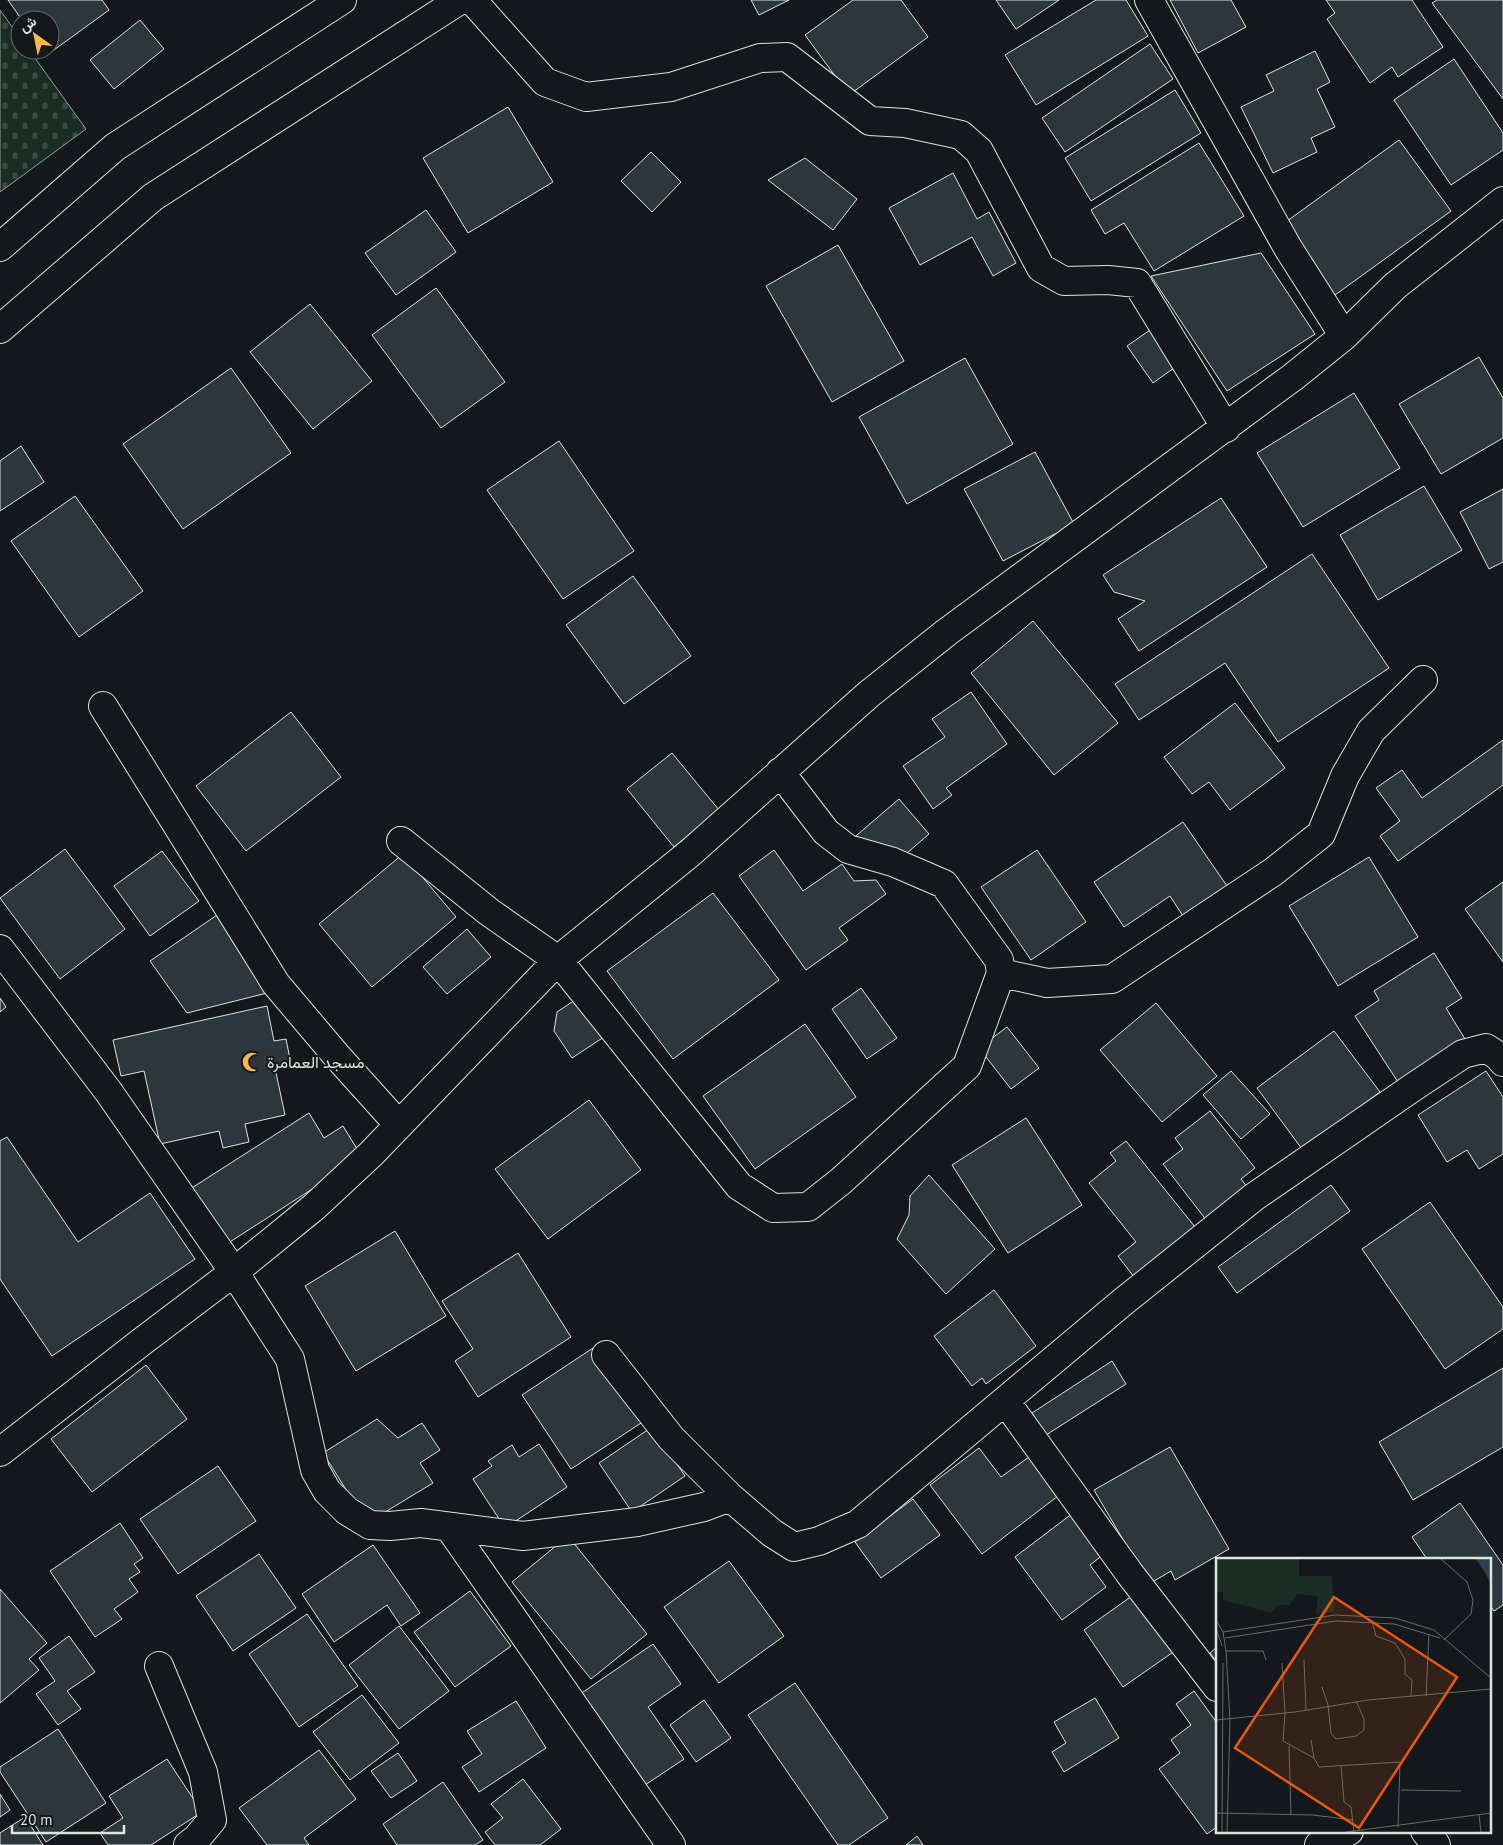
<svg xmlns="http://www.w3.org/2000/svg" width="1503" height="1845" font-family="'PT Sans',Vazirmatn,sans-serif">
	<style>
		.cemetery { fill: url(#cemetery-stones); stroke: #939e99 }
		.building { fill: #2c363c; stroke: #d8e6dc }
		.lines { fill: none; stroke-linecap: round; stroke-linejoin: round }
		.minor-casing { stroke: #d8e6dc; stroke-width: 30 }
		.minor { stroke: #14181c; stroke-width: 28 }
		.labels { text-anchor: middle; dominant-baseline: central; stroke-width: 4; stroke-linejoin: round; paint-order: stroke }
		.poi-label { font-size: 16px; fill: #d8e6dc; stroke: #14181c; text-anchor: start }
		.inset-road { fill: none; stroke: #626a69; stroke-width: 1 }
		.view { fill: #e8590c; fill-opacity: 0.15; stroke: #e8590c; stroke-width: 2.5 }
		.inset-edge { fill: none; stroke: #d8e6dc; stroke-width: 2.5 }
	</style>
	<defs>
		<pattern id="cemetery-stones" width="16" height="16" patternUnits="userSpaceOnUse" patternTransform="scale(1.25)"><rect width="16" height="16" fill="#1a2d24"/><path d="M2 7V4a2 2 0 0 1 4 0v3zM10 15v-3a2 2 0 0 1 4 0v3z" fill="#3b4b43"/></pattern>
	</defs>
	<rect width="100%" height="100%" fill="#14181c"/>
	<path class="cemetery" d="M0,10L20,38V50H29L86,129L0,192Z"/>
	<path class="building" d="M8,0H102L109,10L47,55L44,50H50V20H22Z
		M751,0H789L759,15Z
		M853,0H901L928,37L849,95L805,35Z
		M996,0H1059L1016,29Z
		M1096,0H1126L1148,36L1036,105L1005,55Z
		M1170,0H1231L1246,27L1198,53Z
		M1326,0H1412L1443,47L1398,77L1392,67L1370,83L1327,19L1335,13Z
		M1437,0H1503V99L1432,3Z
		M140,20L164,49L114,89L90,60Z
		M1150,44L1173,79L1065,152L1042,118Z
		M1315,51L1330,82L1317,89L1335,127L1311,138L1317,152L1273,173L1241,107L1274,91L1266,75Z
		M1454,59L1503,133V150L1451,185L1394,100Z
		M1175,90L1201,133L1091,201L1065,158Z
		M508,107L553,182L468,233L423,158Z
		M1399,140L1451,211L1335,295L1283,224Z
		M1199,143L1244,216L1154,271L1124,223L1105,234L1091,210Z
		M651,152L681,182L652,212L621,181Z
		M805,158L857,199L833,230L768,180Z
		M953,173L977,219L989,212L1016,263L993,276L972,237L920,265L889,208Z
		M426,210L456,252L396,295L365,253Z
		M838,245L904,361L832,402L766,286Z
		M1261,253L1315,334L1227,391L1151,276Z
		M436,288L505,382L441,428L372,335Z
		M310,304L372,381L313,429L250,352Z
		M1153,328L1178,365L1153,383L1127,346Z
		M1479,357L1503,398V438L1441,474L1399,404Z
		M965,358L1013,444L907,504L859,417Z
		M231,368L291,453L183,529L123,444Z
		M1354,393L1400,468L1303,527L1257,453Z
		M559,441L634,551L563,599L487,490Z
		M21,446L44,482L0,511V461Z
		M1035,452L1074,524L1003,561L964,489Z
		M1424,486L1462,550L1378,600L1340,535Z
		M1503,489V562L1489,569L1460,512Z
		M75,496L143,591L79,637L11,541Z
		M1221,498L1267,567L1139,651L1118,619L1145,601L1114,592L1103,575Z
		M1312,554L1389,668L1278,742L1225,663L1139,720L1115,684Z
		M633,576L691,656L624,704L566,625Z
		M1033,621L1118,723L1054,775L971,673Z
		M971,692L1007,744L946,788L952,795L933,809L903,766L945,737L932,719Z
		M1235,703L1285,768L1230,810L1209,782L1192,794L1164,757Z
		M291,712L341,777L246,851L196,786Z
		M1503,740V785L1398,861L1380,836L1400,821L1376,788L1402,770L1422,798Z
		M672,753L719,810L674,847L627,789Z
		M899,799L929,834L907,853L873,850L850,841Z
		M1183,822L1227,886L1183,916L1170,896L1124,927L1094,882Z
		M65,849L125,929L60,979L0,898Z
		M774,850L803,891L842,864L854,881L876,880L886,894L839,928L848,940L806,970L739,876Z
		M1037,850L1086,922L1031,960L981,887Z
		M162,851L199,901L150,936L114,886Z
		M403,854L456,917L372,987L319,924Z
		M1369,857L1418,937L1338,986L1289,906Z
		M1503,882V962L1465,909Z
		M713,893L779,980L673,1059L607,971Z
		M217,915L271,992L187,1013L150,961Z
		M467,929L491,957L447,994L423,967Z
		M1434,953L1462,998L1446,1008L1465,1039L1398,1082L1355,1016L1379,1000L1374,991Z
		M861,988L897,1038L867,1059L832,1009Z
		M581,996L607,1035L572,1058L554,1031L557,1012Z
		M0,998L6,1007L0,1012Z
		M1156,1003L1217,1076L1162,1122L1100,1050Z
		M267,1006L274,1041L286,1039L291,1064L275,1068L285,1115L245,1124L249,1142L223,1148L219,1131L160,1144L144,1071L121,1076L113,1040Z
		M805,1024L856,1097L755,1169L703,1096Z
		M1007,1027L1039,1068L1011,1089L979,1048Z
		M1334,1031L1380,1092L1302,1149L1257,1088Z
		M1231,1071L1270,1114L1241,1139L1203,1095Z
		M1486,1071L1503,1097V1154L1479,1169L1467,1150L1447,1162L1418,1115Z
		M589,1100L641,1170L548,1239L495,1169Z
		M1210,1111L1255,1168L1241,1179L1248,1188L1207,1221L1163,1164L1183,1149L1175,1138Z
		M309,1113L324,1138L343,1126L362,1157L222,1247L187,1191Z
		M1026,1118L1082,1205L1008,1253L952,1165Z
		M7,1137L78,1242L150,1193L195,1259L52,1356L0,1279V1141Z
		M1126,1141L1199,1232L1137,1281L1118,1256L1136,1242L1089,1183L1116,1161L1110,1153Z
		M929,1175L995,1249L946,1294L897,1239L909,1215L910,1196Z
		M1331,1185L1350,1211L1237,1293L1218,1267Z
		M1430,1202L1503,1307V1329L1445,1369L1362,1249Z
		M395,1231L446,1316L356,1371L305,1286Z
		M518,1253L571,1337L478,1397L455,1361L473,1349L442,1301Z
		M994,1290L1036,1346L986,1384L982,1378L972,1386L934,1336Z
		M593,1348L641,1423L571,1469L522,1395Z
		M1112,1361L1126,1384L1046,1435L1032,1413Z
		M146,1365L187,1419L92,1492L51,1439Z
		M1503,1368V1447L1413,1500L1379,1442Z
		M377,1419L398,1438L422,1423L440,1450L420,1463L433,1483L367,1523L323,1453Z
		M652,1427L685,1476L632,1512L599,1463Z
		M539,1444L567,1487L505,1528L473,1479L492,1466L488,1461L512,1445L519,1457Z
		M1170,1447L1229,1549L1175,1580L1171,1571L1149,1584L1094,1490Z
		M979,1448L1001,1477L1029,1457L1058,1496L982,1554L930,1485Z
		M218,1466L256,1521L178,1574L140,1519Z
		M913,1499L940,1535L881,1578L855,1542Z
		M1460,1503L1503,1565V1605L1494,1611L1489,1604V1559H1427L1412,1537Z
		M1073,1513L1104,1554L1090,1565L1106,1587L1062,1620L1015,1557Z
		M120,1523L143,1558L134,1564L140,1572L129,1579L138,1592L114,1609L122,1619L95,1637L50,1571Z
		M568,1536L647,1634L591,1679L512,1582Z
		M373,1545L420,1613L401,1626L387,1605L334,1642L302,1594Z
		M259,1554L296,1608L233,1651L196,1596Z
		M729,1561L784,1636L719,1683L664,1607Z
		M0,1589L47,1643L29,1659L39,1670L0,1703Z
		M470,1591L511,1646L455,1687L414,1632Z
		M1139,1591L1179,1648L1123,1687L1084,1630Z
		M307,1614L358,1686L299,1727L249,1654Z
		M399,1626L449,1691L399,1729L349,1665Z
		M69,1636L95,1672L67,1691L81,1709L58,1725L36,1694L55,1681L39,1658Z
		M653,1644L681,1684L648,1707L684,1759L636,1791L573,1699Z
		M1217,1647V1662L1210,1653Z
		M795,1683L888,1818L849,1845H838L748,1715Z
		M1194,1691L1217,1723V1827L1207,1834L1159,1769L1180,1753L1171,1740L1191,1725L1176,1704Z
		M362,1695L399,1743L350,1780L313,1732Z
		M1095,1698L1119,1738L1064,1772L1052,1752L1066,1743L1054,1722Z
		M704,1700L731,1738L696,1762L670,1725Z
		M516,1701L546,1748L479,1792L462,1767L482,1754L467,1731Z
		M58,1729L106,1803L46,1842L0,1772V1767Z
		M319,1750L356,1799L304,1838L309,1845H267L239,1808Z
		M398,1753L417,1781L391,1798L371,1771Z
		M167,1759L202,1812L151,1845H108L100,1833L123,1818L109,1796Z
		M523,1779L561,1829L540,1845H495L485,1832L503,1818L491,1804Z
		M443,1782L483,1840L475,1845H397L383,1824Z
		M0,1794L10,1810L0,1817Z
		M25,1817L43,1845H0V1833Z
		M917,1836L923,1845H906Z"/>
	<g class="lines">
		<defs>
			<path id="minor" d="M472,0L545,82L586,97L671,87L760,58L787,57L870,121L905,123L961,135L979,151L1041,268L1064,281L1108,280L1137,283L1226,428
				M1149,0L1288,248L1344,336
				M0,247L115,147L342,0
				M0,329L153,197L460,0
				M103,706L276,984L336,1055L399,1125
				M401,841L489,912L558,960L739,1186L773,1208L808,1207L841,1181L967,1066L1001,973L999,960L944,884L893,862L848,849L826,832L780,772
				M0,949L108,1091L234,1272L290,1359L315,1470L327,1491L347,1511L370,1525L390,1526L421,1523L523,1536L637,1522L704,1507L730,1497L772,1533L794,1547L819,1541L858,1524L1124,1301L1254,1197L1412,1088L1463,1054L1486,1048L1498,1056L1503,1062
				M1001,973L1047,983L1112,979L1273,872L1321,834L1345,776L1371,731L1423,680
				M606,1355L671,1438L730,1497
				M1006,1402L1130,1574L1217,1687
				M0,1452L144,1340L234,1272L314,1207L371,1154L558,960L690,853L869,694L947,632L1293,377L1344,336L1395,286L1503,201
				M449,1527L671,1845
				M159,1666L203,1772L212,1820L197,1838L188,1845
				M1425,1831L1436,1845
				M1319,1845L1349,1831"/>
		</defs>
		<use href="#minor" class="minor-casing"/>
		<use href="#minor" class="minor"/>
	</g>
	<defs>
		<symbol id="mosque-bare" viewBox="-9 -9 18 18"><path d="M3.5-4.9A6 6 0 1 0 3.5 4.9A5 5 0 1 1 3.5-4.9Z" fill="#ffb74d" stroke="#14181c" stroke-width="2.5" paint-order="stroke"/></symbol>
	</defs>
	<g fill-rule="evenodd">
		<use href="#mosque-bare" x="238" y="1048" width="28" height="28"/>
	</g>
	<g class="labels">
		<g class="poi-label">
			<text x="267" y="1062">مسجد العمامرة</text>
		</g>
	</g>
	<g transform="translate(1216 1558)">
		<rect width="275" height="275" fill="#14181c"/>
		<path d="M0,1H83V18H116L118,54L100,55L102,38L81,36L74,47H62L55,55L7,42V34H0Z" fill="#1a2d24"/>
		<path d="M260,1H275V27L270,16Z" fill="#2f3f4d"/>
		<path class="inset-road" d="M225,1L251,24L257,42L255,56L228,82M0,62L7,74L10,93L14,161L11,274M156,63L160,78L179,85L189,101V116L196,122L195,139M0,70L6,88M7,74L119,57L179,60L218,72L275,120M9,80L120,63L178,66L224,80M10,93H47L50,102M88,102L90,152M66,105L69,156L67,183L98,200L103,209L184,204L182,269M106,129L112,147L115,175L120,181L140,178L148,172V161L140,143M210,138L213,76M0,162L79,154L152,142L275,131M95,182L98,200M73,188L75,256M125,207L128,244L135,249L138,274M185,232L245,233M0,255L97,257L137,262M263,257L265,274M6,274L7,105M130,274L275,255"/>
		<path class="view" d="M118,39L241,119L143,270L19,190Z"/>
		<rect width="275" height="275" class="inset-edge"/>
	</g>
	<g transform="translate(35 35) rotate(327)"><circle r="24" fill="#14181c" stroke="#626a69"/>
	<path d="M0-4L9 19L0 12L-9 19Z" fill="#ffb74d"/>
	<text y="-8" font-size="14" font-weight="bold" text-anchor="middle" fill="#d8e6dc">ش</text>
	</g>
	<path d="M12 1825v8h112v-8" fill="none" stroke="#d8e6dc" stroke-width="2.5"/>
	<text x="20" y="1825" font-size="15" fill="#d8e6dc" stroke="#14181c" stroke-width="4" paint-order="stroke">20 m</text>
</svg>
